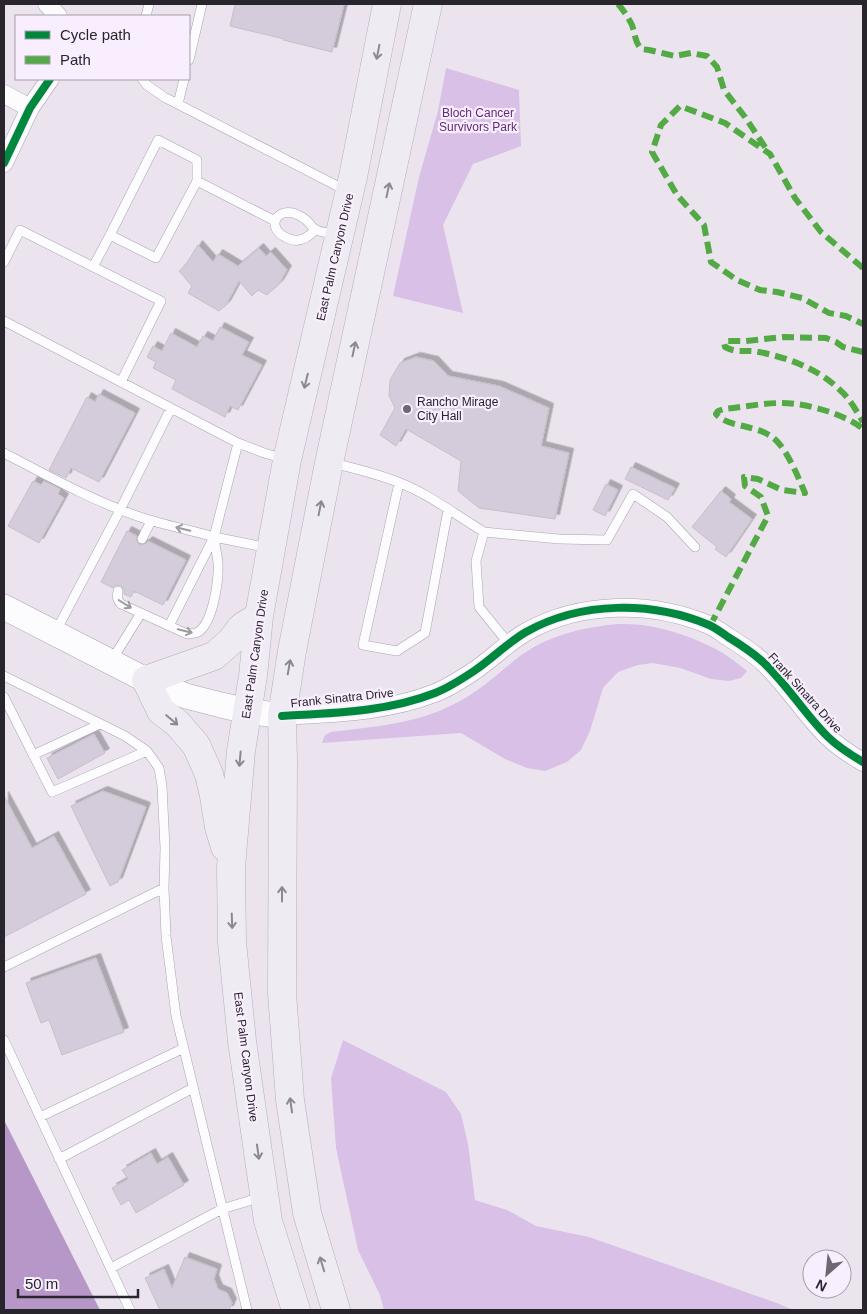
<svg xmlns="http://www.w3.org/2000/svg" width="867" height="1314" font-family="Arial,sans-serif">
	<style>
		.green { fill: #d9c0e7 }
		.water { fill: #b697c8 }
		.building { fill: #d4ccda; stroke: #c5c0c8; filter: url(#shadow) }
		.lines { fill: none; stroke-linecap: round; stroke-linejoin: round }
		.lane-casing { stroke: #aaa5ad; stroke-width: 10 }
		.street-casing { stroke: #aaa5ad; stroke-width: 19 }
		.secondary-casing { stroke: #aaa5ad; stroke-width: 26 }
		.primary-casing { stroke: #b6acbc; stroke-width: 29 }
		.lane { stroke: #fcfbfd; stroke-width: 9 }
		.street { stroke: #fcfbfd; stroke-width: 18 }
		.secondary { stroke: #fcfbfd; stroke-width: 25 }
		.primary { stroke: #efebf2; stroke-width: 28 }
		.quiet { stroke: #53aa44; stroke-width: 6; stroke-dasharray: 12 6; stroke-linecap: butt }
		.cycleway-casing { stroke: #f8eefd; stroke-width: 11 }
		.cycleway { stroke: #00873e; stroke-width: 8 }
		.oneway { stroke: #8c888f }
		.oneway2 { stroke: #9d9b9f }
		.poi-dot { fill: #6d6870; stroke: #f8eefd; stroke-width: 2 }
		.labels { text-anchor: middle; dominant-baseline: central; stroke-width: 4.5; stroke-linejoin: round; paint-order: stroke }
		.park-label { font-size: 12px; fill: #612b7b; stroke: #f8eefd }
		.street-label { font-size: 12px; fill: #29252c; stroke: #f8eefd }
		.poi-label { font-size: 12px; fill: #29252c; stroke: #f8eefd; text-anchor: start }
	</style>
	<defs>
		<filter id="shadow"><feDropShadow dx="4.5" dy="-4.5" stdDeviation="0" flood-color="#0004"/></filter>
	</defs>
	<rect width="100%" height="100%" fill="#ebe4ef"/>
	<path class="green" d="M446,68L519,90L521,146L473,164L443,225L463,313L393,296L419,177L438,111Z
		M619,624C627,624 635,624 642,625C667,628 694,638 716,649C727,655 737,663 747,671L741,678L729,681L711,679L680,668L653,663L638,665L618,672L603,688L590,731L581,750L567,762L545,771L527,768L505,759L461,733L322,743L325,735L331,732C372,727 415,724 452,705C471,696 489,682 505,668C511,664 516,658 523,654C552,634 585,627 619,624Z
		M343,1040L446,1092L461,1114L468,1144L475,1200L507,1210L536,1226L589,1237L777,1303L793,1310H384L380,1295L358,1250L336,1148L331,1078Z"/>
	<path class="water" d="M4,1120L100,1310H4Z"/>
	<path class="building" d="M235,4H344L332,52L283,40L284,39L230,26Z
		M198,245L213,262L218,254L238,266L259,248L266,256L271,252L287,270L279,284L267,295L258,290L252,296L239,281L226,305L219,311L188,293L192,286L179,271L185,266Z
		M220,327L249,342L242,355L262,365L238,410L230,406L225,417L172,389L176,380L153,368L156,362L147,357L153,346L162,351L171,333L197,347L203,336L213,341Z
		M416,357L434,361L448,376L499,386L549,408L541,446L569,453L555,519L479,508L458,491L461,461L406,429L396,446L380,435L395,408L389,395L390,380L400,363Z
		M99,394L135,413L99,482L71,468L66,478L49,470L87,397L95,402Z
		M631,467L675,488L668,500L625,479Z
		M33,481L41,485L44,481L60,489L58,494L64,498L39,543L8,526Z
		M606,484L618,490L605,516L593,510Z
		M721,491L731,499L729,502L752,519L726,557L715,549L717,547L692,527Z
		M127,531L137,536L136,540L140,545L145,544L148,541L186,560L163,605L134,591L131,597L124,594V589L121,586L116,585L113,588L101,582Z
		M94,734L105,753L58,779L47,758Z
		M103,791L146,807L118,882L110,886L71,806Z
		M4,796L32,848L54,836L86,894L4,937Z
		M96,958L124,1032L62,1055L49,1020L41,1023L26,983Z
		M151,1153L157,1164L168,1157L184,1185L136,1213L129,1200L121,1205L112,1188L128,1179L122,1170Z
		M185,1257L217,1269L214,1279L218,1289L227,1293L232,1303L229,1310H160L145,1278L164,1269L172,1288Z"/>
	<g class="lines">
		<defs>
			<path id="lane" d="M146,16L149,4
				M189,60L202,4
				M142,79L147,85L164,97L347,191
				M178,104L184,79
				M315,230C307,239 297,244 285,237C268,229 274,209 293,213C299,215 306,219 310,224C311,226 313,228 315,229C320,233 331,233 337,234
				M110,235L158,140L197,160V181
				M4,262L20,230L161,301L121,382
				M93,267L110,235L156,258L197,181L275,221
				M4,321L238,443L264,453L285,459
				M238,443L214,537L269,548
				M4,453C48,476 93,501 140,517C164,525 190,530 214,537
				M332,463C354,468 377,474 398,482C429,494 456,515 484,532L476,561L479,607L509,644
				M399,483L363,645L397,651L425,633L448,510
				M484,532L559,539L607,540L633,494L667,517L695,547
				M142,539L151,521
				M118,591C117,597 117,600 121,604L187,634C191,633 195,634 198,632C213,623 219,580 218,563C217,554 215,545 214,537
				M169,626L214,537
				M56,631L120,510L171,408
				M112,660L141,613
				M4,676L125,736L147,751L159,768L162,786L165,848L164,888L166,936L176,1016L247,1310
				M4,697L52,792L147,751
				M33,755L100,724
				M4,967L164,888
				M4,1040L130,1310
				M40,1117L184,1048
				M59,1159L193,1088
				M111,1268L222,1209L262,1197"/>
			<path id="street" d="M47,4L58,16
				M4,94L30,108
				M4,163L30,108L50,79
				M282,716C333,713 387,712 435,693C448,688 462,679 474,671C492,659 507,643 526,632C581,601 652,601 709,625C716,628 722,633 728,637C741,645 754,653 765,664C788,686 804,713 827,736C837,746 851,755 863,762"/>
			<path id="secondary" d="M4,607L146,680L186,696L221,705L247,711L282,716"/>
			<path id="primary" d="M225,847L219,827L214,796L209,774L196,745L177,723L161,711L146,680L214,656L231,641L242,627L259,616
				M296,1310L268,1221L260,1166L242,1041L232,942L231,867L241,751L253,676L259,616L287,460L353,177L387,4
				M336,1310L307,1213L290,1100L282,993L283,760L282,716L292,651L329,463L428,4"/>
		</defs>
		<use href="#lane" class="lane-casing"/>
		<use href="#street" class="street-casing"/>
		<use href="#secondary" class="secondary-casing"/>
		<use href="#primary" class="primary-casing"/>
		<use href="#lane" class="lane"/>
		<use href="#street" class="street"/>
		<use href="#secondary" class="secondary"/>
		<use href="#primary" class="primary"/>
		<path class="quiet" d="M618,4C624,11 628,17 632,25C635,34 635,42 641,49L649,50L675,56L691,53L707,56L717,67L724,90L745,117L767,150
			M863,268L821,232L795,198L770,154L725,123L680,106L661,125L652,152L677,195L704,225L711,262L737,280L760,290L777,292L802,298L829,313L846,316L863,324
			M863,352L843,347L836,342L826,338L784,337L746,341H728L724,343L725,347C738,354 745,349 759,352C789,358 819,369 841,391C850,399 857,412 863,422
			M710,626L768,516L761,497L745,486L744,477L758,479L782,490L805,493C798,477 785,443 769,435C763,431 754,429 747,427C736,424 724,423 716,414L718,411L724,409C743,407 763,403 782,403C806,403 845,414 863,429"/>
		<defs>
			<path id="cycleway" d="M4,163L30,108L50,79
				M282,716C333,713 387,712 435,693C448,688 462,679 474,671C492,659 507,643 526,632C581,601 652,601 709,625C716,628 722,633 728,637C741,645 754,653 765,664C788,686 804,713 827,736C837,746 851,755 863,762"/>
		</defs>
		<use href="#cycleway" class="cycleway-casing"/>
		<use href="#cycleway" class="cycleway"/>
	</g>
	<defs><path id="oneway-shaft" d="M-6 0H5M1.5-3L5.5 0L1.5 3" fill="none" stroke-width="1.6" stroke-linecap="round" stroke-linejoin="round" transform="scale(1.25)"/></defs>
	<g class="oneway">
		<use href="#oneway-shaft" transform="translate(378 52) rotate(101)"/>
		<use href="#oneway-shaft" transform="translate(388 190) rotate(-78)"/>
		<use href="#oneway-shaft" transform="translate(354 349) rotate(-78)"/>
		<use href="#oneway-shaft" transform="translate(306 381) rotate(104)"/>
		<use href="#oneway-shaft" transform="translate(320 508) rotate(-79)"/>
		<use href="#oneway-shaft" transform="translate(289 667) rotate(-80)"/>
		<use href="#oneway-shaft" transform="translate(172 720) rotate(40)"/>
		<use href="#oneway-shaft" transform="translate(240 759) rotate(95)"/>
		<use href="#oneway-shaft" transform="translate(282 894) rotate(-90)"/>
		<use href="#oneway-shaft" transform="translate(232 921) rotate(88)"/>
		<use href="#oneway-shaft" transform="translate(291 1105) rotate(-98)"/>
		<use href="#oneway-shaft" transform="translate(258 1152) rotate(82)"/>
		<use href="#oneway-shaft" transform="translate(322 1264) rotate(-107)"/>
	</g>
	<g class="oneway2">
		<use href="#oneway-shaft" transform="translate(183 529) rotate(-166)"/>
		<use href="#oneway-shaft" transform="translate(125 604) rotate(32)"/>
		<use href="#oneway-shaft" transform="translate(185 631) rotate(14)"/>
	</g>
	<circle class="poi-dot" cx="407" cy="409" r="5"/>
	<g class="labels">
		<g class="park-label">
			<text x="478" y="113">Bloch Cancer<tspan x="478" dy="14">Survivors Park</tspan></text>
		</g>
		<g class="street-label">
			<text transform="translate(335 257) rotate(-77)">East Palm Canyon Drive</text>
			<text transform="translate(255 654) rotate(-82)">East Palm Canyon Drive</text>
			<text transform="translate(805 693) rotate(48)">Frank Sinatra Drive</text>
			<text transform="translate(342 698) rotate(-6)">Frank Sinatra Drive</text>
			<text transform="translate(246 1057) rotate(83)">East Palm Canyon Drive</text>
		</g>
		<g class="poi-label">
			<text x="417" y="402">Rancho Mirage<tspan x="417" dy="14">City Hall</tspan></text>
		</g>
	</g>
	<rect width="867" height="1314" fill="none" stroke="#29252c" stroke-width="10"/>
	<rect x="15" y="15" width="175" height="65" fill="#f8eefd" stroke="#a59ea9"/>
	<rect x="25" y="31" width="25" height="8" fill="#00873e" stroke="#a59ea9"/>
	<text x="60" y="40" font-size="15" fill="#29252c">Cycle path</text>
	<rect x="25" y="56" width="25" height="8" fill="#53aa44" stroke="#a59ea9"/>
	<text x="60" y="65" font-size="15" fill="#29252c">Path</text>
	<g transform="translate(827 1274) rotate(207)"><circle r="24" fill="#f8eefd" stroke="#a59ea9"/>
	<path d="M0-4L9 19L0 12L-9 19Z" fill="#6d6870"/>
	<text y="-8" font-size="14" font-weight="bold" text-anchor="middle" fill="#29252c">N</text>
	</g>
	<path d="M18 1289v8h120v-8" fill="none" stroke="#29252c" stroke-width="2.5"/>
	<text x="25" y="1289" font-size="15" fill="#29252c" stroke="#f8eefd" stroke-width="4" paint-order="stroke">50 m</text>
</svg>
